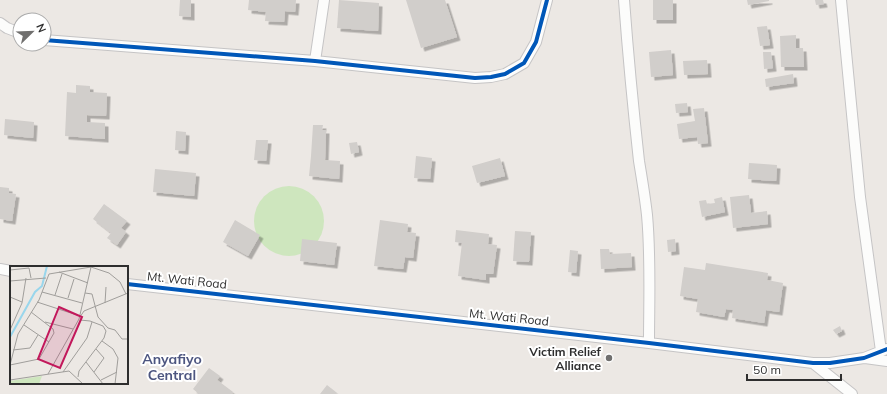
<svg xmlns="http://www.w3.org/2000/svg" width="887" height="394" font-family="Mulish,sans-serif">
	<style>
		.green { fill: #cee6be }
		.building { fill: #d1cecb; filter: url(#shadow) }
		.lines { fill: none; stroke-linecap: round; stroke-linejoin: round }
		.street-casing { stroke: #c5c4c5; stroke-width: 12 }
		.street { stroke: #fcfcfb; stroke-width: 10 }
		.cycleway-casing { stroke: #fff; stroke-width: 6 }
		.cycleway { stroke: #0057b8; stroke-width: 4 }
		.poi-dot { fill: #706f6e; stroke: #fff; stroke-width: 1.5 }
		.labels { text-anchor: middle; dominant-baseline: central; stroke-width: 4; stroke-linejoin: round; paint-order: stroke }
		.street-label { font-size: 12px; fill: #2e2e2e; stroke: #fff }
		.poi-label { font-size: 12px; font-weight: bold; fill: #2e2e2e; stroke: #fff; text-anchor: end }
		.quarter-label { font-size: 14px; font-weight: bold; fill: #4d5680; stroke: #fff }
		.inset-river { fill: none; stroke: #99d6ec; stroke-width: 2 }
		.inset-road { fill: none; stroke: #a09e9b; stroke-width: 1 }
		.view { fill: #c2185b; fill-opacity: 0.15; stroke: #c2185b; stroke-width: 2 }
		.inset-edge { fill: none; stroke: #2e2e2e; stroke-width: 2 }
	</style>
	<defs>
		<filter id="shadow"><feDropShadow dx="3.5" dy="3.5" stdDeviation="0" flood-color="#0004"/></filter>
	</defs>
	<rect width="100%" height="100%" fill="#ece8e4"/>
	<path class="green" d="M254 221a35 35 0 1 1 70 0a35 35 0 1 1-70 0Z"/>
	<path class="building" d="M180,0H191V17L179,16Z
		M249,0H296L295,12L285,11L284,22L265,21L266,12L248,10Z
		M339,0L379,3L378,31L337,28Z
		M406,0H445L457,37L421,48Z
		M653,0H673V20H653Z
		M747,0H769V1L748,5Z
		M815,0H823L824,4L816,5Z
		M767,26L770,45L760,46L757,27Z
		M796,35V48H803L804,67H781L780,36Z
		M671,50L673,75L651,77L649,52Z
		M763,52H771L773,68L764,69Z
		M707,60L708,74L684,75L683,61Z
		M793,74L794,83L766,87L765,79Z
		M76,85L90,86V92L107,93L106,116L87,115V122L105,123V139L65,136L67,92L76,93Z
		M687,103L688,112L676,113L675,104Z
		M704,108L708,143L698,144L697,137L679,139L677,124L695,121L693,109Z
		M5,119L34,122L33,138L4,135Z
		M313,125H323L322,130H326L325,160L340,161L339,179L309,176L311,156Z
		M176,131L186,132L185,151L175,150Z
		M256,140H268L266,161L254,160Z
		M357,142L359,152L351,154L349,143Z
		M416,156L432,158L430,179L414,178Z
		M500,158L505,176L477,183L472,166Z
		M749,163L777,165L776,181L748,179Z
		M155,169L196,173L194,196L153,192Z
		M0,187L9,188V193L16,194L12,221L0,219Z
		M749,195L751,213L767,211L768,224L733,228L730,197Z
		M722,197L725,212L702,217L699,201L706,200L707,204L715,203L714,199Z
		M104,204L127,221L121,228L126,232L117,245L107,238L111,233L93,219Z
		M235,220L260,235L248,256L223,242Z
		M380,220L408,224L407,232L416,233L413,258L405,257L403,269L374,266Z
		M456,230L489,234L488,244L497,245L493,274H486V280L458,276L462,243L455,242Z
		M515,231L531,232L529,262L513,261Z
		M302,239L337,243L334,265L300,261Z
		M675,239L676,251L668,252L667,240Z
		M600,249H609L610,254L631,253L632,267L601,269Z
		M570,250L578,251L576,273L568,272Z
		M706,263L768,273L767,280L783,283L779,312L766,310L764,323L732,318L733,310L726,309L724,317L696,312L698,299L680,296L684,267L705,270Z
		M840,326L842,331L836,334L833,330Z
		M209,368L220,376L217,380L233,392L232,394H199L193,389Z
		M327,385L337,393L336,394H320Z"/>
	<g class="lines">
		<defs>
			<path id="street" d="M624,0C628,54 633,107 639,161C642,179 645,197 647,215C651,258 649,301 649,343
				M841,0L860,197L881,351
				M0,23L7,28L20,33
				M44,40L315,61L475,78L491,77L505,74L524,63L536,42L547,0
				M315,61L324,0
				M0,269L11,271
				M127,284L649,343L813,363H830L864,358L887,349
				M865,358L887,361
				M813,363L852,394"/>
		</defs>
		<use href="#street" class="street-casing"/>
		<use href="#street" class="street"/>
		<defs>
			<path id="cycleway" d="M44,40L315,61L475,78L491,77L505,74L524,63L536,42L547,0
				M127,284L649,343L813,363H830L864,358L887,349"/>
		</defs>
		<use href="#cycleway" class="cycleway-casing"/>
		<use href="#cycleway" class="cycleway"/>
	</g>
	<circle class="poi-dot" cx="609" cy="358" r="4"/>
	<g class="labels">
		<g class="street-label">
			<text transform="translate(187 280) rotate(6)">Mt. Wati Road</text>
			<text transform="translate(509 317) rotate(6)">Mt. Wati Road</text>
		</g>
		<g class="poi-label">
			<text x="601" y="351">Victim Relief<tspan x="601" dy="14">Alliance</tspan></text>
		</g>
		<g class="quarter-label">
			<text x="172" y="359">Anyafiyo<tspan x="172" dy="16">Central</tspan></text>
		</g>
	</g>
	<g transform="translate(10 266)">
		<rect width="118" height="118" fill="#ece8e4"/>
		<path d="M32,110L29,118H0V115Z" fill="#cee6be"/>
		<path class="inset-river" d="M0,71L25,26L32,20L37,0"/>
		<path class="inset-road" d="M0,4L19,2L21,12M49,6L78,17M0,15L36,12M32,26L72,37M75,27L82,28L88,51L98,62M45,29L52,8M0,31L12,36M58,32L64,13M27,36L70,50M95,37L96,21M70,51L74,45L118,27M35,56L63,63M14,59L39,76M98,62L105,64L112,73H118M0,64L12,37L16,12M92,75L103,83L108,92L105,118M3,84L20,82L28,69M76,96L93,118M0,99L8,68L29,34L39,8L81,1L99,7L110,16L116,28M0,99L29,93L44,67L43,63L21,46M53,106L77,72L82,56M84,106L94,92L86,83M38,108L69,53L81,1M68,111L69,105L94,72L96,65L93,60L80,55L70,54M0,114L59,105L73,118M91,114L107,106"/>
		<path class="view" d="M49,41L72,51L50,102L28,93Z"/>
		<rect width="118" height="118" class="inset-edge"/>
	</g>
	<g transform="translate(32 32) rotate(67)"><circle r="19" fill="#ffffff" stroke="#ababab"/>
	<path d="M0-3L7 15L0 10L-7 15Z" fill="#706f6e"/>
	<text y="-6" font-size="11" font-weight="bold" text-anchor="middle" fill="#2e2e2e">N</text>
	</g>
	<path d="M747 374v6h94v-6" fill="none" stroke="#2e2e2e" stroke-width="2"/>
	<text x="753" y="374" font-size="12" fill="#2e2e2e" stroke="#ffffff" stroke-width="3" paint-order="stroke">50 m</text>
</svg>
